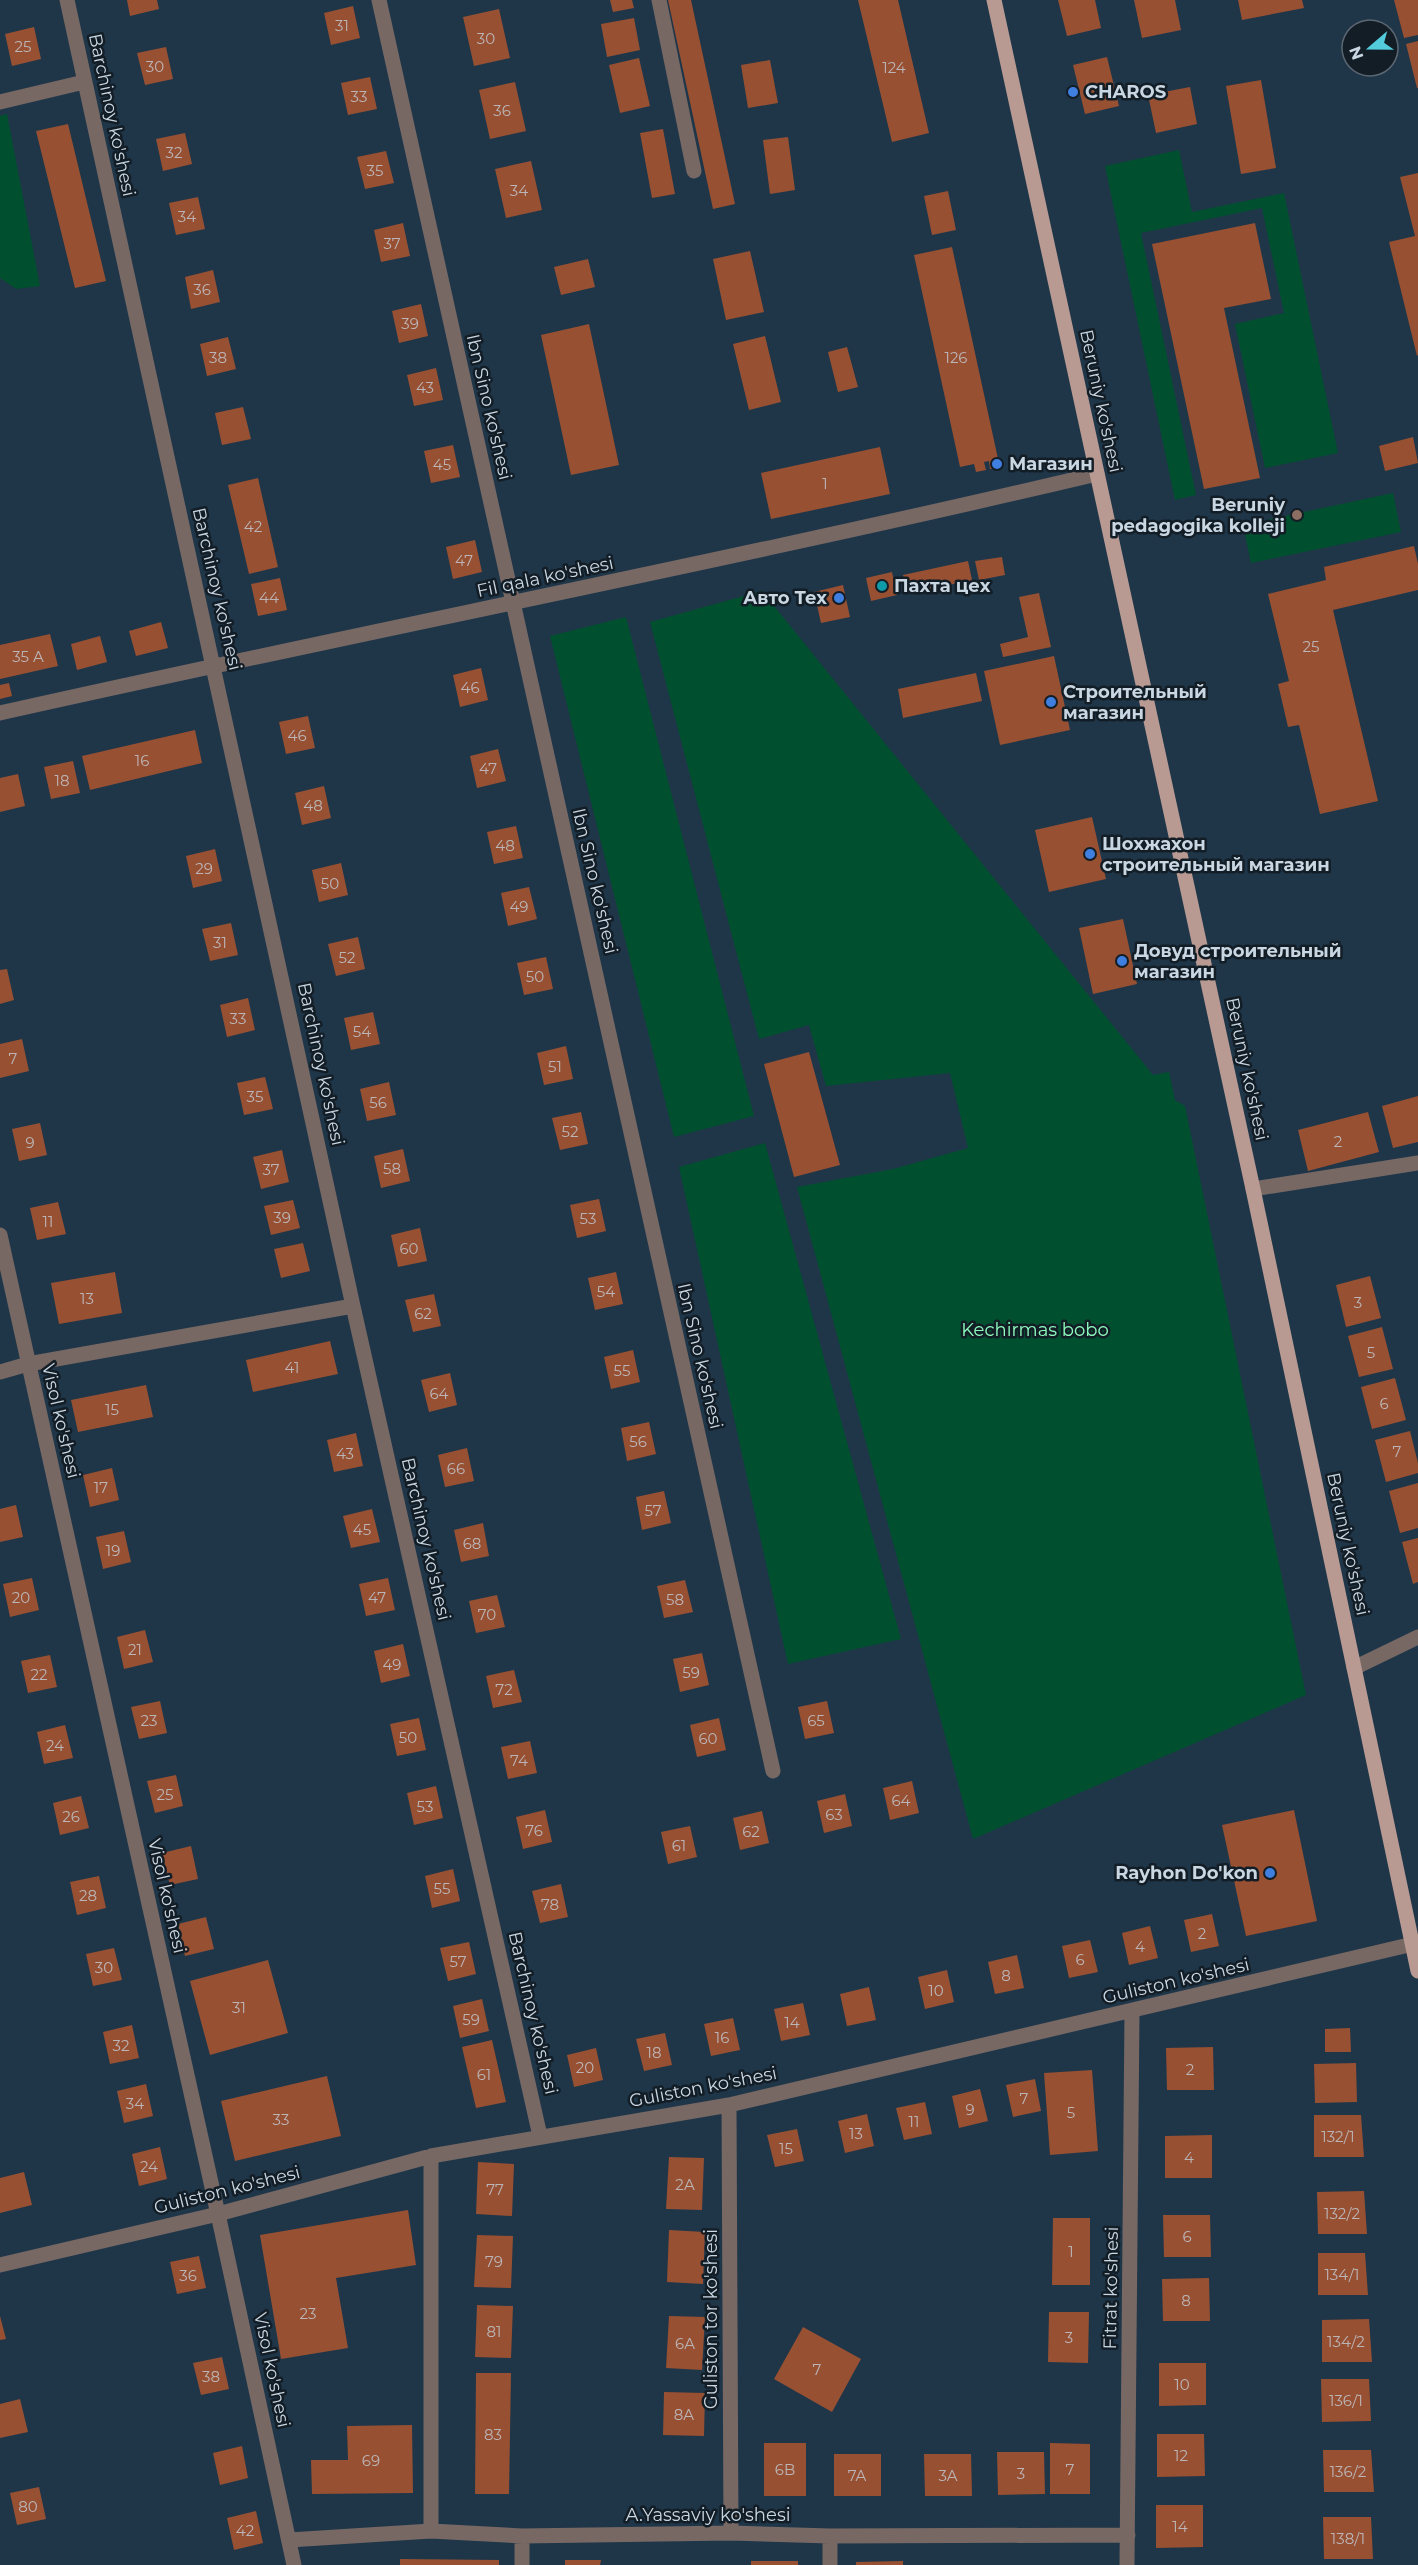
<svg xmlns="http://www.w3.org/2000/svg" width="1418" height="2565" font-family="Montserrat,sans-serif">
	<style>
		.green { fill: #00502f }
		.building { fill: #975032 }
		.lines { fill: none; stroke-linecap: round; stroke-linejoin: round }
		.minor { stroke: #776864; stroke-width: 15 }
		.major { stroke: #b89a92; stroke-width: 15 }
		.shop-dot { fill: #3f7fe0; stroke: #131d26; stroke-width: 2 }
		.education-dot { fill: #8d6e63; stroke: #131d26; stroke-width: 2 }
		.culture-dot { fill: #0f9aa8; stroke: #131d26; stroke-width: 2 }
		.labels { text-anchor: middle; dominant-baseline: central; stroke-width: 5; stroke-linejoin: round; paint-order: stroke }
		.number-label { font-size: 15px; fill: #bcb5b7 }
		.poi-label { font-size: 18px; font-weight: bold; fill: #c9d7e3; stroke: #131d26; text-anchor: start }
		.street-label { font-size: 18px; fill: #c9d7e3; stroke: #131d26 }
		.park-label { font-size: 18px; fill: #8dfcbe; stroke: #131d26 }
	</style>
	<rect width="100%" height="100%" fill="#1f3649"/>
	<path class="green" d="M7,114L40,286L16,289L0,278V116Z
		M1179,150L1192,212L1284,193L1338,453L1265,468L1235,324L1284,313L1262,208L1141,233L1196,495L1175,500L1105,166Z
		M1393,493L1401,532L1251,563L1243,525Z
		M762,591L1153,1075L1169,1072L1175,1100L1185,1106L1306,1695L973,1839L797,1187L893,1169L968,1148L950,1073L826,1086L809,1025L759,1039L650,622Z
		M626,617L754,1116L674,1137L550,636Z
		M765,1143L901,1639L788,1664L679,1167Z"/>
	<path class="building" d="M127,0H157L159,9L130,16Z
		M610,0H632L634,8L613,12Z
		M668,0H691L735,204L713,209Z
		M858,0H898L929,133L892,142Z
		M1058,0H1095L1101,28L1067,36Z
		M1134,0H1175L1181,30L1142,38Z
		M1238,0H1302L1304,8L1242,20Z
		M1394,0H1418V35L1404,38Z
		M353,6L360,38L331,45L324,13Z
		M499,9L510,58L474,66L463,17Z
		M634,18L640,50L607,57L601,24Z
		M34,27L41,59L12,66L5,34Z
		M1418,41V88H1417L1406,44Z
		M166,47L173,79L145,85L137,53Z
		M1107,57L1119,106L1085,114L1073,65Z
		M639,58L650,106L620,113L609,65Z
		M770,60L778,103L748,108L741,65Z
		M370,77L377,109L348,115L341,83Z
		M1261,80L1276,168L1241,174L1226,86Z
		M515,82L526,131L490,139L479,90Z
		M1190,87L1197,124L1156,133L1148,95Z
		M68,124L106,281L75,288L36,131Z
		M663,129L675,194L652,198L640,133Z
		M185,133L192,164L163,171L156,139Z
		M788,137L795,190L770,194L763,140Z
		M386,151L394,183L365,189L357,157Z
		M531,161L542,210L506,218L495,169Z
		M1418,173V355L1417,356L1389,242L1415,236L1400,177Z
		M948,191L956,230L932,235L924,196Z
		M198,197L205,229L176,235L169,203Z
		M403,223L410,256L381,262L374,230Z
		M1255,223L1271,299L1224,308L1260,478L1204,489L1152,244Z
		M952,247L1000,468L990,469L989,461L984,462L986,470L976,472L974,464L960,467L914,255Z
		M750,251L764,312L726,320L713,259Z
		M588,259L595,287L561,295L554,267Z
		M213,270L220,302L191,309L185,277Z
		M421,304L428,336L399,343L392,311Z
		M589,324L619,465L571,475L541,335Z
		M765,336L781,402L749,410L733,344Z
		M228,337L236,369L207,376L200,344Z
		M847,347L858,387L838,392L828,352Z
		M436,368L443,400L414,406L407,375Z
		M243,407L251,439L222,445L215,413Z
		M1413,437L1418,463L1385,471L1379,446Z
		M453,445L460,477L431,483L424,451Z
		M880,447L890,494L771,519L761,473Z
		M258,478L278,567L249,574L228,485Z
		M475,540L482,572L453,579L446,547Z
		M1414,546L1418,564V590L1333,610L1378,801L1320,814L1299,725L1288,727L1278,684L1289,681L1268,594L1326,580L1324,567Z
		M1002,557L1005,575L979,580L975,561Z
		M968,561L972,580L907,594L903,575Z
		M892,572L897,595L871,601L866,578Z
		M280,578L287,610L258,616L251,584Z
		M843,585L850,617L821,623L814,592Z
		M1039,593L1051,647L1003,657L1000,644L1028,637L1019,597Z
		M161,622L168,648L136,656L129,631Z
		M50,634L58,666L0,679V645Z
		M100,636L107,662L77,670L71,644Z
		M1054,656L1070,730L1000,745L984,671Z
		M481,668L488,700L460,707L453,675Z
		M976,673L982,701L903,718L898,689Z
		M9,683L12,696L0,699V685Z
		M308,716L315,748L286,754L279,722Z
		M195,730L202,763L90,790L82,756Z
		M498,749L506,781L477,788L470,756Z
		M73,761L80,793L51,799L44,767Z
		M18,774L25,806L0,812V778Z
		M324,786L331,818L302,825L295,793Z
		M1092,817L1106,879L1049,892L1035,830Z
		M516,826L523,858L494,864L487,832Z
		M215,849L222,881L193,888L186,856Z
		M341,863L348,895L319,902L312,870Z
		M529,887L537,919L508,926L501,893Z
		M1123,919L1137,984L1093,994L1079,928Z
		M231,923L238,955L210,961L202,929Z
		M358,937L365,969L336,976L328,944Z
		M546,957L553,989L524,995L517,963Z
		M7,969L14,1000L0,1004V970Z
		M248,998L255,1030L227,1037L220,1005Z
		M373,1012L380,1044L351,1050L344,1018Z
		M22,1039L29,1071L0,1078V1044Z
		M566,1046L573,1079L544,1085L537,1053Z
		M809,1052L840,1165L794,1177L764,1064Z
		M265,1077L273,1109L244,1115L237,1083Z
		M389,1082L396,1115L367,1121L360,1089Z
		M1418,1096V1142L1393,1148L1382,1106Z
		M581,1112L588,1144L560,1150L552,1118Z
		M1368,1112L1379,1152L1308,1171L1298,1130Z
		M40,1123L47,1155L19,1161L12,1129Z
		M403,1149L410,1181L381,1188L374,1156Z
		M282,1150L289,1182L261,1189L253,1157Z
		M599,1199L606,1231L577,1238L570,1205Z
		M293,1200L300,1228L271,1235L264,1206Z
		M58,1202L66,1234L37,1240L30,1208Z
		M420,1228L427,1261L398,1267L391,1235Z
		M303,1243L310,1271L281,1278L274,1249Z
		M115,1272L122,1313L59,1324L51,1283Z
		M616,1272L623,1304L595,1310L588,1278Z
		M1370,1276L1381,1318L1346,1327L1336,1285Z
		M434,1294L441,1326L413,1332L405,1300Z
		M1382,1327L1393,1369L1359,1377L1348,1336Z
		M330,1341L338,1374L253,1392L246,1360Z
		M633,1350L640,1382L611,1389L604,1357Z
		M450,1373L457,1405L429,1412L421,1380Z
		M1395,1378L1406,1420L1372,1429L1361,1387Z
		M146,1385L153,1417L78,1432L71,1400Z
		M649,1422L656,1454L627,1461L621,1428Z
		M1410,1431L1418,1463V1473L1386,1482L1375,1440Z
		M356,1433L363,1466L334,1472L327,1440Z
		M467,1448L474,1481L445,1487L438,1455Z
		M112,1468L119,1500L90,1507L83,1475Z
		M1418,1483V1528L1400,1533L1389,1491Z
		M664,1491L671,1523L642,1530L636,1497Z
		M16,1505L23,1537L0,1542V1509Z
		M372,1509L380,1542L351,1548L343,1516Z
		M483,1523L489,1556L461,1562L454,1530Z
		M124,1531L131,1562L103,1569L96,1537Z
		M1418,1538V1582L1413,1584L1402,1542Z
		M32,1578L39,1610L10,1617L3,1584Z
		M388,1578L395,1610L366,1616L359,1584Z
		M685,1580L693,1612L664,1618L657,1586Z
		M497,1595L505,1627L476,1633L469,1601Z
		M145,1630L153,1662L124,1669L117,1637Z
		M403,1644L410,1676L381,1683L374,1651Z
		M702,1653L709,1685L680,1692L673,1659Z
		M50,1655L57,1687L28,1693L21,1661Z
		M514,1670L522,1702L493,1708L486,1676Z
		M160,1701L167,1733L139,1739L131,1707Z
		M827,1701L834,1733L805,1739L798,1707Z
		M419,1718L426,1750L397,1756L390,1724Z
		M719,1718L726,1750L697,1757L690,1725Z
		M65,1725L73,1758L44,1764L37,1732Z
		M530,1741L537,1773L508,1779L501,1747Z
		M176,1775L183,1806L155,1813L147,1781Z
		M912,1781L919,1813L890,1820L883,1788Z
		M436,1786L443,1818L414,1825L407,1793Z
		M845,1794L852,1826L824,1833L817,1801Z
		M81,1796L89,1828L60,1835L53,1803Z
		M545,1810L552,1842L523,1849L516,1817Z
		M1294,1810L1317,1921L1246,1936L1222,1825Z
		M762,1811L769,1843L740,1850L733,1818Z
		M690,1826L697,1857L668,1864L661,1832Z
		M191,1846L198,1879L170,1885L162,1853Z
		M453,1869L460,1901L432,1908L425,1876Z
		M99,1876L106,1908L77,1915L70,1882Z
		M561,1884L568,1917L540,1923L532,1891Z
		M1212,1914L1219,1946L1191,1952L1184,1920Z
		M206,1917L214,1949L185,1956L178,1924Z
		M1150,1926L1158,1958L1129,1965L1122,1933Z
		M1090,1940L1098,1972L1069,1978L1062,1946Z
		M469,1942L476,1974L448,1981L440,1948Z
		M114,1948L122,1980L93,1986L86,1954Z
		M1017,1955L1024,1988L995,1994L988,1962Z
		M268,1960L288,2033L210,2055L190,1981Z
		M947,1970L954,2002L925,2009L918,1977Z
		M869,1987L876,2020L847,2026L840,1994Z
		M482,1999L489,2031L460,2038L453,2006Z
		M803,2003L810,2035L781,2041L774,2009Z
		M733,2018L740,2050L711,2056L704,2024Z
		M132,2025L139,2058L110,2064L103,2032Z
		M1350,2028L1351,2052H1325V2029Z
		M665,2033L672,2065L644,2071L636,2039Z
		M492,2040L506,2102L476,2108L462,2047Z
		M1213,2047L1214,2090H1167L1166,2048Z
		M596,2048L603,2080L574,2087L567,2055Z
		M1356,2063L1357,2102L1315,2103L1314,2064Z
		M1092,2070L1098,2151L1050,2155L1044,2073Z
		M327,2076L341,2136L235,2161L221,2101Z
		M1035,2079L1041,2111L1013,2117L1006,2085Z
		M146,2084L153,2116L124,2123L117,2091Z
		M980,2089L988,2121L959,2128L952,2096Z
		M925,2102L932,2134L904,2140L896,2108Z
		M867,2114L874,2146L845,2153L838,2121Z
		M1314,2115H1361L1364,2157H1314Z
		M797,2129L804,2161L775,2167L767,2135Z
		M1212,2135V2178H1165V2136Z
		M160,2147L167,2179L139,2186L132,2154Z
		M669,2157L704,2158L702,2210L666,2209Z
		M478,2162L514,2164L512,2216L476,2214Z
		M24,2172L32,2205L0,2213V2178Z
		M1364,2191L1367,2234H1318L1317,2192Z
		M408,2210L416,2265L336,2278L348,2348L281,2359L260,2235Z
		M1163,2215H1210L1211,2257H1164Z
		M1053,2218H1090V2285H1052Z
		M669,2230L705,2232L703,2284L667,2282Z
		M477,2235L513,2236L511,2288L474,2287Z
		M1318,2253H1365L1368,2295H1318Z
		M199,2256L206,2288L177,2294L170,2262Z
		M1209,2278L1210,2321H1163L1162,2279Z
		M477,2305L513,2306L511,2358L475,2357Z
		M1049,2312H1089L1088,2363L1048,2362Z
		M0,2316L6,2339L0,2340Z
		M669,2316L705,2317L702,2370L666,2368Z
		M1369,2319L1372,2362H1322V2320Z
		M803,2327L861,2359L832,2412L774,2379Z
		M222,2357L229,2389L201,2395L193,2363Z
		M1159,2363H1206V2405L1159,2406Z
		M476,2373H511L509,2494H475Z
		M1321,2379H1369L1371,2421L1322,2422Z
		M664,2392L705,2393L704,2436L663,2435Z
		M20,2399L28,2432L0,2438V2404Z
		M412,2425L413,2493L312,2494L311,2460H348L347,2426Z
		M1157,2434H1204L1205,2476L1157,2477Z
		M764,2443H806V2496H764Z
		M1050,2443L1090,2444V2494H1050Z
		M242,2446L248,2478L220,2485L213,2453Z
		M1323,2450H1371L1374,2492H1324Z
		M997,2452H1044L1045,2494L998,2495Z
		M834,2454H881V2496H834Z
		M924,2454H971L972,2496H925Z
		M39,2487L46,2519L17,2525L10,2493Z
		M1156,2505H1203V2547L1156,2548Z
		M256,2511L263,2543L234,2550L227,2518Z
		M1323,2517H1371L1373,2559H1324Z
		M400,2559L499,2560V2565H400Z
		M565,2560H601L600,2565H565Z
		M751,2561H798V2565H751Z
		M903,2561V2565H856V2562Z"/>
	<g class="lines">
		<path class="minor" d="M67,0L353,1306L540,2136
			M379,0L773,1771
			M659,0L694,171
			M0,102L84,82
			M0,713C365,631 733,560 1097,474
			M1253,1189L1418,1163
			M0,1235L218,2214L294,2565
			M0,1372L28,1364L353,1306
			M1354,1668L1418,1637
			M729,2105L731,2533
			M431,2156V2531
			M0,2265L218,2214L431,2156L729,2105L1413,1944
			M522,2536V2565
			M289,2540L431,2531L522,2536L731,2533L830,2536L1128,2535
			M830,2565V2536
			M1127,2565L1132,2012"/>
		<path class="major" d="M994,0L1253,1189L1418,1971"/>
	</g>
	<g class="shop-dot">
		<circle cx="1073" cy="92" r="6"/>
		<circle cx="997" cy="464" r="6"/>
		<circle cx="839" cy="598" r="6"/>
		<circle cx="1051" cy="702" r="6"/>
		<circle cx="1090" cy="854" r="6"/>
		<circle cx="1122" cy="961" r="6"/>
		<circle cx="1270" cy="1873" r="6"/>
	</g>
	<circle class="education-dot" cx="1297" cy="515" r="6"/>
	<circle class="culture-dot" cx="882" cy="586" r="6"/>
	<g class="labels">
		<g class="number-label">
			<text x="342" y="25">31</text>
			<text x="486" y="38">30</text>
			<text x="23" y="46">25</text>
			<text x="155" y="66">30</text>
			<text x="894" y="67">124</text>
			<text x="359" y="96">33</text>
			<text x="502" y="110">36</text>
			<text x="174" y="152">32</text>
			<text x="375" y="170">35</text>
			<text x="519" y="190">34</text>
			<text x="187" y="216">34</text>
			<text x="392" y="243">37</text>
			<text x="202" y="289">36</text>
			<text x="410" y="323">39</text>
			<text x="218" y="357">38</text>
			<text x="956" y="357">126</text>
			<text x="425" y="387">43</text>
			<text x="442" y="464">45</text>
			<text x="825" y="483">1</text>
			<text x="253" y="526">42</text>
			<text x="464" y="560">47</text>
			<text x="269" y="597">44</text>
			<text x="1311" y="646">25</text>
			<text x="28" y="656">35 A</text>
			<text x="470" y="687">46</text>
			<text x="297" y="735">46</text>
			<text x="142" y="760">16</text>
			<text x="488" y="768">47</text>
			<text x="62" y="780">18</text>
			<text x="313" y="805">48</text>
			<text x="505" y="845">48</text>
			<text x="204" y="868">29</text>
			<text x="330" y="883">50</text>
			<text x="519" y="906">49</text>
			<text x="220" y="942">31</text>
			<text x="347" y="957">52</text>
			<text x="535" y="976">50</text>
			<text x="238" y="1018">33</text>
			<text x="362" y="1031">54</text>
			<text x="13" y="1058">7</text>
			<text x="555" y="1066">51</text>
			<text x="255" y="1096">35</text>
			<text x="378" y="1102">56</text>
			<text x="570" y="1131">52</text>
			<text x="1338" y="1141">2</text>
			<text x="30" y="1142">9</text>
			<text x="392" y="1168">58</text>
			<text x="271" y="1169">37</text>
			<text x="282" y="1217">39</text>
			<text x="588" y="1218">53</text>
			<text x="48" y="1221">11</text>
			<text x="409" y="1248">60</text>
			<text x="606" y="1291">54</text>
			<text x="87" y="1298">13</text>
			<text x="1358" y="1302">3</text>
			<text x="423" y="1313">62</text>
			<text x="1371" y="1352">5</text>
			<text x="292" y="1367">41</text>
			<text x="622" y="1370">55</text>
			<text x="439" y="1393">64</text>
			<text x="1384" y="1403">6</text>
			<text x="112" y="1409">15</text>
			<text x="638" y="1441">56</text>
			<text x="1397" y="1451">7</text>
			<text x="345" y="1453">43</text>
			<text x="456" y="1468">66</text>
			<text x="101" y="1487">17</text>
			<text x="653" y="1510">57</text>
			<text x="362" y="1529">45</text>
			<text x="472" y="1543">68</text>
			<text x="113" y="1550">19</text>
			<text x="21" y="1597">20</text>
			<text x="377" y="1597">47</text>
			<text x="675" y="1599">58</text>
			<text x="487" y="1614">70</text>
			<text x="135" y="1649">21</text>
			<text x="392" y="1664">49</text>
			<text x="691" y="1672">59</text>
			<text x="39" y="1674">22</text>
			<text x="504" y="1689">72</text>
			<text x="149" y="1720">23</text>
			<text x="816" y="1720">65</text>
			<text x="408" y="1737">50</text>
			<text x="708" y="1738">60</text>
			<text x="55" y="1745">24</text>
			<text x="519" y="1760">74</text>
			<text x="165" y="1794">25</text>
			<text x="901" y="1800">64</text>
			<text x="425" y="1806">53</text>
			<text x="834" y="1814">63</text>
			<text x="71" y="1816">26</text>
			<text x="534" y="1830">76</text>
			<text x="751" y="1831">62</text>
			<text x="679" y="1845">61</text>
			<text x="442" y="1888">55</text>
			<text x="88" y="1895">28</text>
			<text x="550" y="1904">78</text>
			<text x="1202" y="1933">2</text>
			<text x="1140" y="1946">4</text>
			<text x="1080" y="1959">6</text>
			<text x="458" y="1961">57</text>
			<text x="104" y="1967">30</text>
			<text x="1006" y="1975">8</text>
			<text x="936" y="1990">10</text>
			<text x="239" y="2007">31</text>
			<text x="471" y="2019">59</text>
			<text x="792" y="2022">14</text>
			<text x="722" y="2037">16</text>
			<text x="121" y="2045">32</text>
			<text x="654" y="2052">18</text>
			<text x="585" y="2067">20</text>
			<text x="1190" y="2069">2</text>
			<text x="484" y="2074">61</text>
			<text x="1024" y="2098">7</text>
			<text x="135" y="2103">34</text>
			<text x="970" y="2109">9</text>
			<text x="1071" y="2112">5</text>
			<text x="281" y="2119">33</text>
			<text x="914" y="2121">11</text>
			<text x="856" y="2133">13</text>
			<text x="1338" y="2136">132/1</text>
			<text x="786" y="2148">15</text>
			<text x="1189" y="2157">4</text>
			<text x="149" y="2166">24</text>
			<text x="685" y="2184">2A</text>
			<text x="495" y="2189">77</text>
			<text x="1342" y="2213">132/2</text>
			<text x="1187" y="2236">6</text>
			<text x="1071" y="2251">1</text>
			<text x="494" y="2261">79</text>
			<text x="1342" y="2274">134/1</text>
			<text x="188" y="2275">36</text>
			<text x="1186" y="2300">8</text>
			<text x="308" y="2313">23</text>
			<text x="494" y="2331">81</text>
			<text x="1069" y="2337">3</text>
			<text x="1346" y="2341">134/2</text>
			<text x="685" y="2343">6A</text>
			<text x="817" y="2369">7</text>
			<text x="211" y="2376">38</text>
			<text x="1182" y="2384">10</text>
			<text x="1346" y="2400">136/1</text>
			<text x="684" y="2414">8A</text>
			<text x="493" y="2434">83</text>
			<text x="1181" y="2455">12</text>
			<text x="371" y="2460">69</text>
			<text x="785" y="2469">6B</text>
			<text x="1070" y="2469">7</text>
			<text x="1348" y="2471">136/2</text>
			<text x="1021" y="2473">3</text>
			<text x="857" y="2475">7A</text>
			<text x="948" y="2475">3A</text>
			<text x="28" y="2506">80</text>
			<text x="1180" y="2526">14</text>
			<text x="245" y="2530">42</text>
			<text x="1348" y="2538">138/1</text>
		</g>
		<g class="poi-label">
			<text x="1085" y="92">CHAROS</text>
			<text x="1009" y="464">Магазин</text>
			<text x="1285" y="505" text-anchor="end">Beruniy<tspan x="1285" dy="21">pedagogika kolleji</tspan></text>
			<text x="894" y="586">Пахта цех</text>
			<text x="827" y="598" text-anchor="end">Авто Тех</text>
			<text x="1063" y="692">Строительный<tspan x="1063" dy="21">магазин</tspan></text>
			<text x="1102" y="844">Шохжахон<tspan x="1102" dy="21">строительный магазин</tspan></text>
			<text x="1134" y="951">Довуд строительный<tspan x="1134" dy="21">магазин</tspan></text>
			<text x="1258" y="1873" text-anchor="end">Rayhon Do'kon</text>
		</g>
		<g class="street-label">
			<text transform="translate(112 115) rotate(78)">Barchinoy ko'shesi</text>
			<text transform="translate(1101 401) rotate(78)">Beruniy ko'shesi</text>
			<text transform="translate(489 407) rotate(77)">Ibn Sino ko'shesi</text>
			<text transform="translate(545 577) rotate(-12)">Fil qala ko'shesi</text>
			<text transform="translate(217 589) rotate(77)">Barchinoy ko'shesi</text>
			<text transform="translate(595 881) rotate(77)">Ibn Sino ko'shesi</text>
			<text transform="translate(321 1064) rotate(78)">Barchinoy ko'shesi</text>
			<text transform="translate(1247 1069) rotate(78)">Beruniy ko'shesi</text>
			<text transform="translate(700 1356) rotate(77)">Ibn Sino ko'shesi</text>
			<text transform="translate(61 1421) rotate(77)">Visol ko'shesi</text>
			<text transform="translate(426 1539) rotate(77)">Barchinoy ko'shesi</text>
			<text transform="translate(1348 1544) rotate(78)">Beruniy ko'shesi</text>
			<text transform="translate(167 1896) rotate(77)">Visol ko'shesi</text>
			<text transform="translate(1176 1981) rotate(-13)">Guliston ko'shesi</text>
			<text transform="translate(533 2013) rotate(77)">Barchinoy ko'shesi</text>
			<text transform="translate(703 2087) rotate(-11)">Guliston ko'shesi</text>
			<text transform="translate(227 2190) rotate(-14)">Guliston ko'shesi</text>
			<text transform="translate(1111 2288) rotate(-89)">Fitrat ko'shesi</text>
			<text transform="translate(711 2319) rotate(-90)">Guliston tor ko'shesi</text>
			<text transform="translate(272 2370) rotate(78)">Visol ko'shesi</text>
			<text x="708" y="2515">A.Yassaviy ko'shesi</text>
		</g>
		<g class="park-label">
			<text x="1035" y="1330">Kechirmas bobo</text>
		</g>
	</g>
	<g transform="translate(1370 48) rotate(250)"><circle r="28" fill="#131d26" stroke="#5c6772" stroke-width="1.5"/>
	<path d="M0-4.5L10 22L0 15L-10 22Z" fill="#53cbdb"/>
	<text y="-9" font-size="16" font-weight="bold" text-anchor="middle" fill="#c9d7e3">N</text>
	</g>
</svg>
